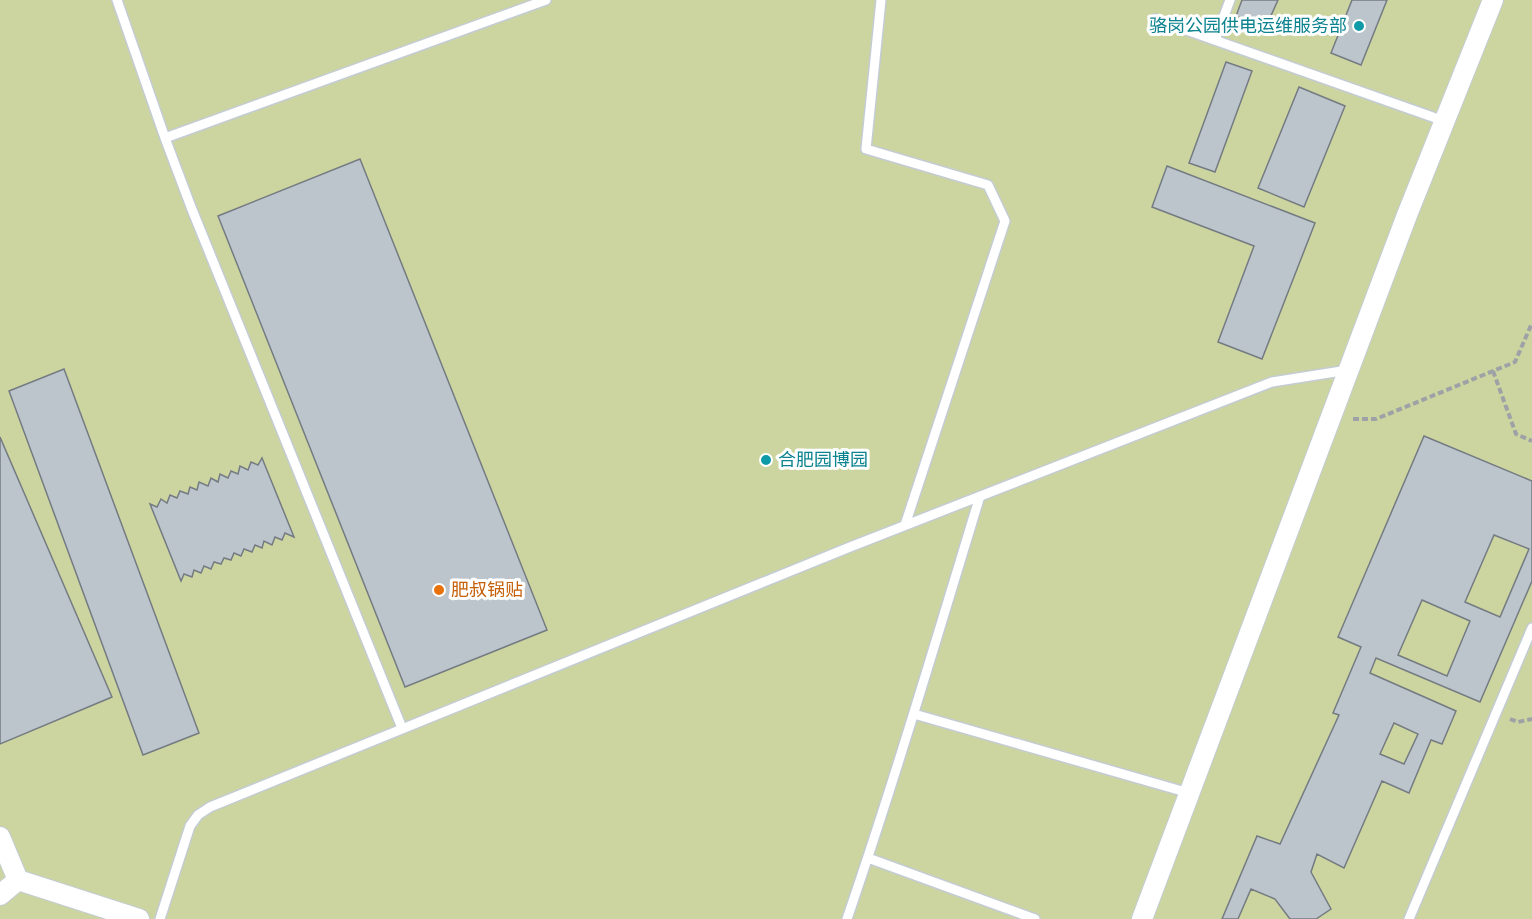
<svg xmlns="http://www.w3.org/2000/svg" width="1532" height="919" font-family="Spectral,'Noto Sans SC',serif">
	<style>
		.green { fill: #ccd59f }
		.building { fill: #bdc5cc; stroke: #747b82; stroke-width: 1.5; fill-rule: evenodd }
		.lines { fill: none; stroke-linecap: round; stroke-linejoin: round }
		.service-casing { stroke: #c3ccd3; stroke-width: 12 }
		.minor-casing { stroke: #c3ccd3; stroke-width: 22 }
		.path { stroke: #9ea2a6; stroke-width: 4; stroke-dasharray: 6 3; stroke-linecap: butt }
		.service { stroke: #fff; stroke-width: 9 }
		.minor { stroke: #fff; stroke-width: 20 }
		.culture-dot { fill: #0f9aa8; stroke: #fff; stroke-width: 2 }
		.food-dot { fill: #e8710a; stroke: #fff; stroke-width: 2 }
		.labels { text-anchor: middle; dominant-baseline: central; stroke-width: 6; stroke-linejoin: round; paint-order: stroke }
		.culture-label { font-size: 18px; fill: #0d838f; stroke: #fff; text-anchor: end }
		.food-label { font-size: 18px; fill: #c56008; stroke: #fff; text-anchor: start }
	</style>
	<rect width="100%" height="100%" fill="#f5fbff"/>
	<path class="green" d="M0,0H1532V919H0Z"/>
	<path class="building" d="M1242,0H1278L1265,29L1236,16Z
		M1352,0H1387L1361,65L1331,53Z
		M1226,62L1252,71L1215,172L1189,163Z
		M1299,87L1345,106L1304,207L1258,188Z
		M360,159L547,630L405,687L218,216Z
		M1167,166L1315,223L1262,359L1218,342L1254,246L1152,207Z
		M64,369L199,733L143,755L9,391Z
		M1424,436L1532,481V581L1480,702L1376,658L1370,673L1456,711L1442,744L1431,740L1409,793L1382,781L1344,868L1317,854L1311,872L1331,909L1316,919H1290L1275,899L1251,889L1238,919H1222L1257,836L1280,844L1339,715L1333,713L1361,647L1338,637ZM1494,535L1529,549L1500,617L1465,602ZM1422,600L1470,621L1447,676L1398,655ZM1394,723L1418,734L1404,764L1380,754Z
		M0,437L112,697L0,744Z
		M262,458L294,537L285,533L282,540L275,537L272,545L264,541L262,548L255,545L252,552L244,549L241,556L234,553L231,560L224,558L221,564L214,562L211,569L204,566L201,573L194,570L192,577L184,574L181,581L150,504L157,507L161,499L167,503L170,495L177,498L180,491L188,494L190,487L197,490L199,482L208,486L211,478L218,482L220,474L228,478L231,471L238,474L240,466L248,470L251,462L258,465Z"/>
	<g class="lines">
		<defs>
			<path id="service" d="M117,0L165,138L191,207L402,728
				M881,0L866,149L988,185L1005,221L905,525
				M1155,19L1444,121
				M1215,40L1230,0
				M165,138L546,0
				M914,714L1189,793
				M868,858L1035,919
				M160,919L190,826L198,815L210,807L850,547L1272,382L1348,370
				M847,919C895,779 937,637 980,496
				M1409,919L1532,628"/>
			<path id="minor" d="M0,837L18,880L139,919
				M0,895L18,880
				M1142,919L1407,215L1493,0"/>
		</defs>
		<use href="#service" class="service-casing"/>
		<use href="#minor" class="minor-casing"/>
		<path class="path" d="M1493,371L1516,434L1532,441
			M1353,419H1376L1515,362L1532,323
			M1510,719L1518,722L1532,719"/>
		<use href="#service" class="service"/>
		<use href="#minor" class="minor"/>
	</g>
	<g class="culture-dot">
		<circle cx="1359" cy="26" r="6"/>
		<circle cx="766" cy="460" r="6"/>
	</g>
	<circle class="food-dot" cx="439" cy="590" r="6"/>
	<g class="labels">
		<g class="culture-label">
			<text x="1347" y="26">骆岗公园供电运维服务部</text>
			<text x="778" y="460" text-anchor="start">合肥园博园</text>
		</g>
		<g class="food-label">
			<text x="451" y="590">肥叔锅贴</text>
		</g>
	</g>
</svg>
